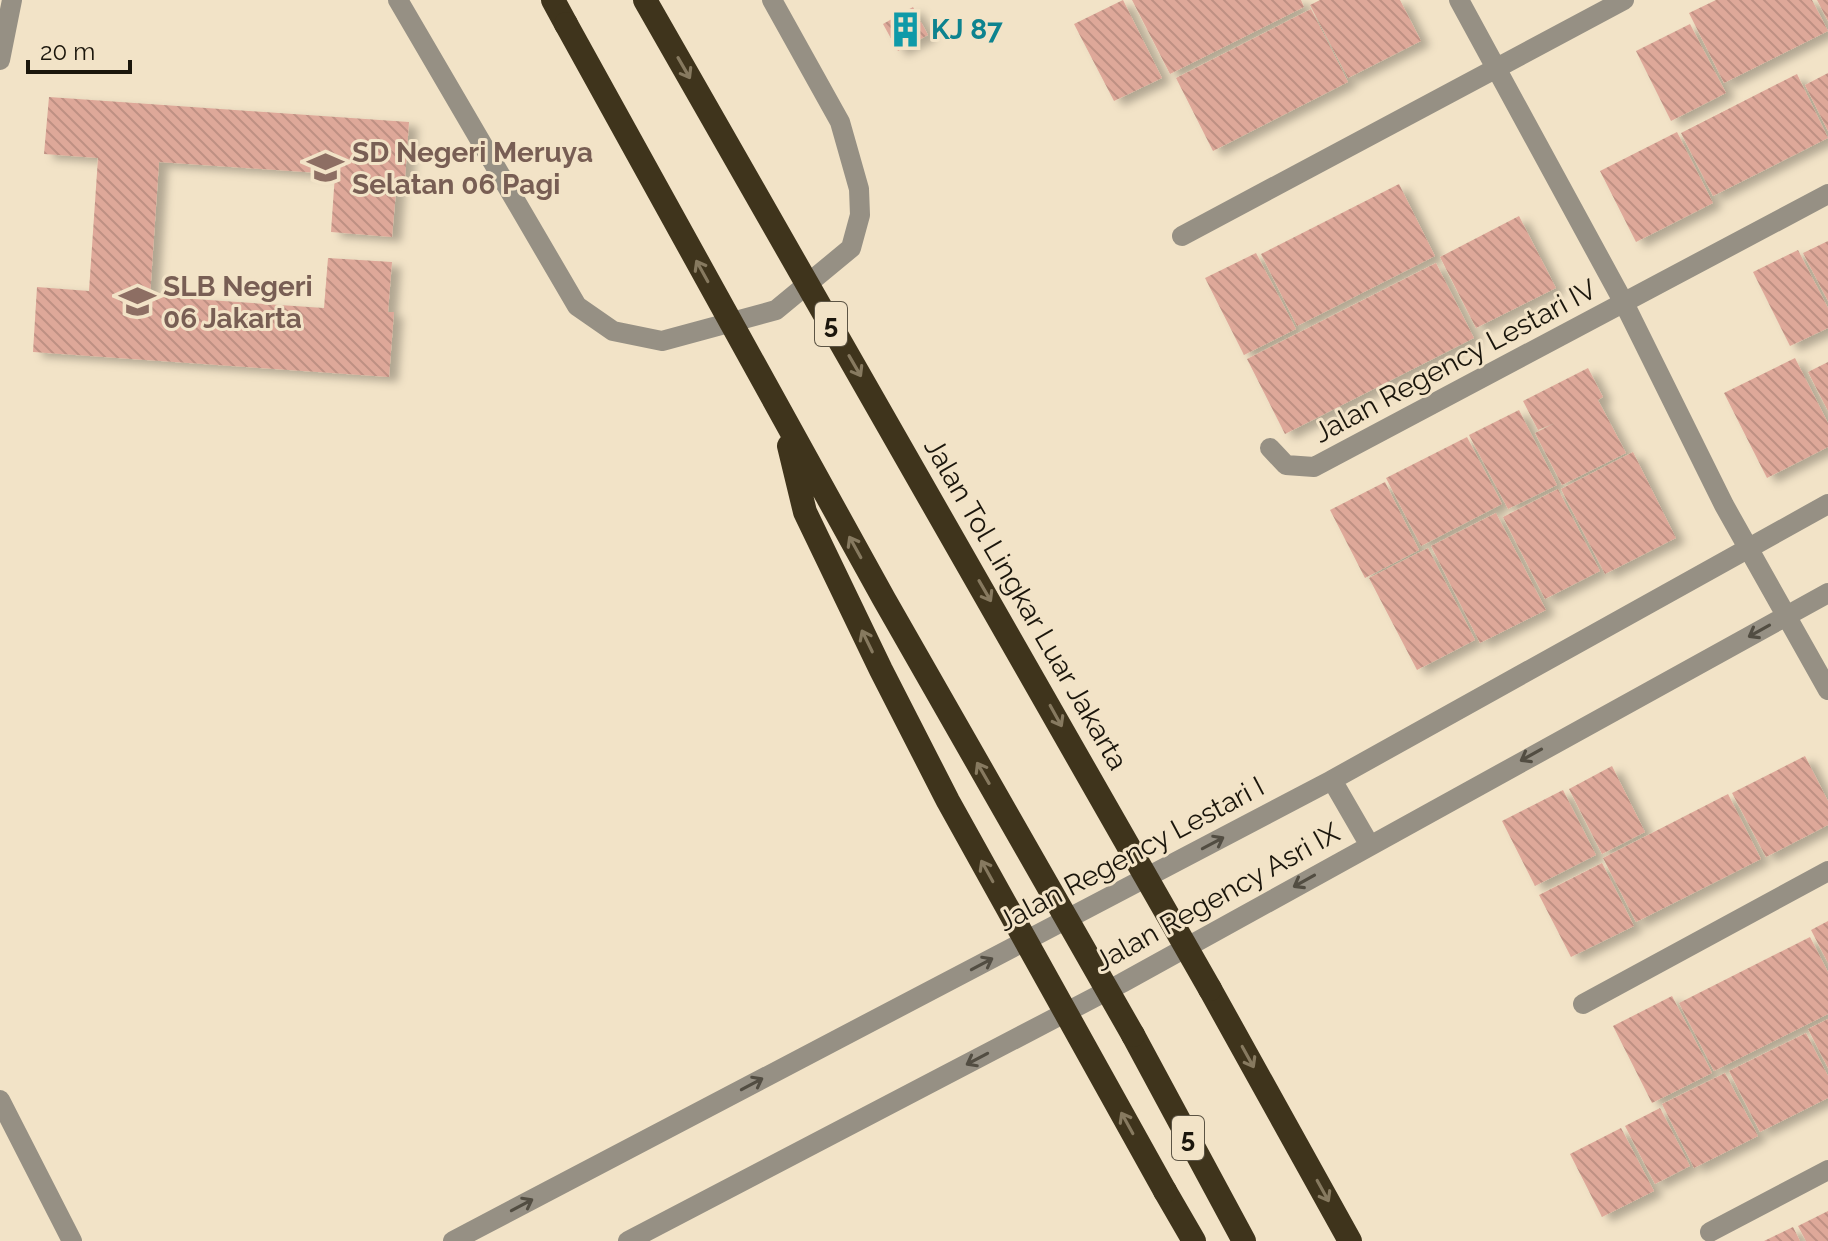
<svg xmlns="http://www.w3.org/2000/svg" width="1828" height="1241" font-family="Raleway,sans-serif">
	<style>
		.building { fill: url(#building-back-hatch); filter: url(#shadow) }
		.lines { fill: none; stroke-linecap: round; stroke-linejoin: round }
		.minor { stroke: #969084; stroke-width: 20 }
		.highway { stroke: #3f341c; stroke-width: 24 }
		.highway-bridge { stroke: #3f341c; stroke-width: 24 }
		.oneway { stroke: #877a60 }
		.oneway2 { stroke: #524d42 }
		.labels { text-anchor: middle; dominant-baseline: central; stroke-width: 6; stroke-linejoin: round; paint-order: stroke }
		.shield { fill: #f2e3c7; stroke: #5c5444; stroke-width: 2 }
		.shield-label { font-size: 26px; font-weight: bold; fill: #1b160c }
		.culture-label { font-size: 28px; font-weight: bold; fill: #0d838f; stroke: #f2e3c7; text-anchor: start }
		.education-label { font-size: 28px; font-weight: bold; fill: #785e54; stroke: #f2e3c7; text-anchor: start }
		.street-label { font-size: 28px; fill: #1b160c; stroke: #f2e3c7 }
	</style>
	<defs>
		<pattern id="building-back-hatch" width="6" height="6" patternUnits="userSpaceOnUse" patternTransform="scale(2)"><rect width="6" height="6" fill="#dea899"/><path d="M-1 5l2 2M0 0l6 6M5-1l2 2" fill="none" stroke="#be9083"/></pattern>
		<filter id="shadow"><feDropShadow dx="9" dy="5" stdDeviation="4" flood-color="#0004"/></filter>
	</defs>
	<rect width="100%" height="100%" fill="#f2e3c7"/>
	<path class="building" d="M1123,0L1162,78L1114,101L1074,24Z
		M1132,0H1301L1304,7L1170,74Z
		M1320,0H1400L1421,41L1348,78L1310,5Z
		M1716,0H1812L1828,31L1724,83L1689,13Z
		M1817,0H1828V21Z
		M913,7L928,35L898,51L883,24Z
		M1311,9L1348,82L1213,151L1176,78Z
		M1690,24L1726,93L1671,121L1636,51Z
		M1828,73V131L1805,85Z
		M1797,74L1828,138L1713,196L1681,133Z
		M49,97L409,122L405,179H397L392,237L331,232L335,174L159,162L150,296L324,308L328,258L392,262L388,312H394L389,377L33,352L37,287L89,291L98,158L44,154Z
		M1677,132L1713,203L1636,242L1600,171Z
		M1399,184L1435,256L1297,326L1261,254Z
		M1519,216L1556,288L1476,328L1440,257Z
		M1828,241V301L1803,253Z
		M1798,250L1828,308V328L1790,346L1753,272Z
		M1256,253L1296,329L1244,355L1205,278Z
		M1436,263L1474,338L1285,434L1247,359Z
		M1795,358L1828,423V447L1767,478L1724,393Z
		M1828,362V411L1808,372Z
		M1588,368L1603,397L1598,400L1626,453L1562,485L1535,433L1555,423L1538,430L1523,401Z
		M1519,410L1557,485L1508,509L1469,435Z
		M1467,437L1502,504L1421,546L1386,478Z
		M1633,452L1676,538L1605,574L1561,489Z
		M1385,482L1419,550L1365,578L1330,510Z
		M1558,489L1600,571L1545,599L1503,517Z
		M1496,513L1546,610L1480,643L1431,546Z
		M1428,548L1475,640L1417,670L1369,578Z
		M1805,756L1828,801V825L1766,857L1732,793Z
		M1612,766L1645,832L1602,854L1569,789Z
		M1563,790L1596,855L1535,886L1502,821Z
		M1728,794L1761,859L1636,922L1603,858Z
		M1602,863L1634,926L1571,957L1539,895Z
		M1828,921V963L1811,930Z
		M1810,937L1828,972V1014L1714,1071L1679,1003Z
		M1672,996L1712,1073L1652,1103L1613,1026Z
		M1828,1019V1068L1808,1029Z
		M1806,1033L1828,1076V1098L1760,1132L1729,1071Z
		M1725,1073L1758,1136L1694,1168L1662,1104Z
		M1660,1108L1690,1166L1655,1184L1625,1126Z
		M1621,1128L1654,1191L1602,1217L1570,1154Z
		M1828,1211V1241H1806L1798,1226Z
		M1793,1227L1800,1241H1764Z"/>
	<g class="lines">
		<path class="minor" d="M398,0L577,306L613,331L662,341L776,310L851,248L860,215L859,189L840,122L772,0
			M1459,0L1624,303L1724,505L1828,690
			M0,60L12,0
			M1182,236L1624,0
			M1270,448L1286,465L1314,467L1828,194
			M1332,780L1369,844
			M1583,1004L1828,871
			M0,1100L72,1241
			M1710,1232L1828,1170
			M453,1241L1332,780L1828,504
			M628,1241L1122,983L1828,593"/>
		<path class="highway" d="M553,0L566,24
			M1210,989L1350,1241
			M1133,1035L1244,1241
			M1165,1191L1194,1241"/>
		<path class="highway-bridge" d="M645,0L1210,989
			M566,24L884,599L1133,1035
			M789,446L805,512L881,670L948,801L1165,1191"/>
	</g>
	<defs><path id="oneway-shaft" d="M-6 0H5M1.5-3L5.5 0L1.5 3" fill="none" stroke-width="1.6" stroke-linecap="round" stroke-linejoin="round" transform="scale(2)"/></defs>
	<g class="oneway">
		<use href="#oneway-shaft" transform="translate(684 68) rotate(60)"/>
		<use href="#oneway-shaft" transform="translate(702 271) rotate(-119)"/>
		<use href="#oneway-shaft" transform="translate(855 366) rotate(60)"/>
		<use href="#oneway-shaft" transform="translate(855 547) rotate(-119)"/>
		<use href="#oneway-shaft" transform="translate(985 591) rotate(60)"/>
		<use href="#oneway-shaft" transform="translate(867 641) rotate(-116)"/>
		<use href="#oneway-shaft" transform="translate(1056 716) rotate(61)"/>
		<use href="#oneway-shaft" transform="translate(983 773) rotate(-120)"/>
		<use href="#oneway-shaft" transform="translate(987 871) rotate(-119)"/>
		<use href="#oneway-shaft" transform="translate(1248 1057) rotate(61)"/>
		<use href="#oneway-shaft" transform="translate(1127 1123) rotate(-119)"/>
		<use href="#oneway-shaft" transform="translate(1323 1191) rotate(61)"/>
	</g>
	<g class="oneway2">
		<use href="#oneway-shaft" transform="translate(1759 631) rotate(151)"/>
		<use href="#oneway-shaft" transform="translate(1531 755) rotate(151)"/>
		<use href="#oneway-shaft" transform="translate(1213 843) rotate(-28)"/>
		<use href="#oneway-shaft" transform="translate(1304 881) rotate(151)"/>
		<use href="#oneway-shaft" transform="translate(982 964) rotate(-28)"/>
		<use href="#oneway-shaft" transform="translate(977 1059) rotate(152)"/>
		<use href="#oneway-shaft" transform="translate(752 1084) rotate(-28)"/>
		<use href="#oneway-shaft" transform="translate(522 1205) rotate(-28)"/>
	</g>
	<defs>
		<symbol id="building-bare" viewBox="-9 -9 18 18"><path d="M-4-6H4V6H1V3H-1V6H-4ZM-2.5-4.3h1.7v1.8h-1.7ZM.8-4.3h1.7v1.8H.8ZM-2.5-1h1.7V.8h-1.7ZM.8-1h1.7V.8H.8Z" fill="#0f9aa8" stroke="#f2e3c7" stroke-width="2.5" paint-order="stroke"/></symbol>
		<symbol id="school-bare" viewBox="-9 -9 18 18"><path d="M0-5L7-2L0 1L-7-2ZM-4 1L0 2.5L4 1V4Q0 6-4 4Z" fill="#8d6e63" stroke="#f2e3c7" stroke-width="2.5" paint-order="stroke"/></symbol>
	</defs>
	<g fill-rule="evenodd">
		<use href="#building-bare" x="880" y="4" width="51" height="51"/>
		<use href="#school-bare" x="300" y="142" width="51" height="51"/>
		<use href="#school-bare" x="112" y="276" width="51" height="51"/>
	</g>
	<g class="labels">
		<g class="shield">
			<rect x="815" y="302" width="32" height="44" rx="6"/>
			<rect x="1172" y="1116" width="32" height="44" rx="6"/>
		</g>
		<g class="shield-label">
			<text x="831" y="324">5</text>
			<text x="1188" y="1138">5</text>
		</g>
		<g class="culture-label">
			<text x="931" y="29">KJ 87</text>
		</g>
		<g class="education-label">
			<text x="352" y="152">SD Negeri Meruya<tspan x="352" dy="32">Selatan 06 Pagi</tspan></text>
			<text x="163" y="286">SLB Negeri<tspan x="163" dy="32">06 Jakarta</tspan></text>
		</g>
		<g class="street-label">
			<text transform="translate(1455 361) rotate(-28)">Jalan Regency Lestari IV</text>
			<text transform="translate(1026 604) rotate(60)">Jalan Tol Lingkar Luar Jakarta</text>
			<text transform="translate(1131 854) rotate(-28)">Jalan Regency Lestari I</text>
			<text transform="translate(1217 897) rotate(-29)">Jalan Regency Asri IX</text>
		</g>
	</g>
	<path d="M28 60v12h102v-12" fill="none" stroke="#1b160c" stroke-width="4"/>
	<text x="40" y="60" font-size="24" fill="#1b160c" stroke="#f2e3c7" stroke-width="6" paint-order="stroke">20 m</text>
</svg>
